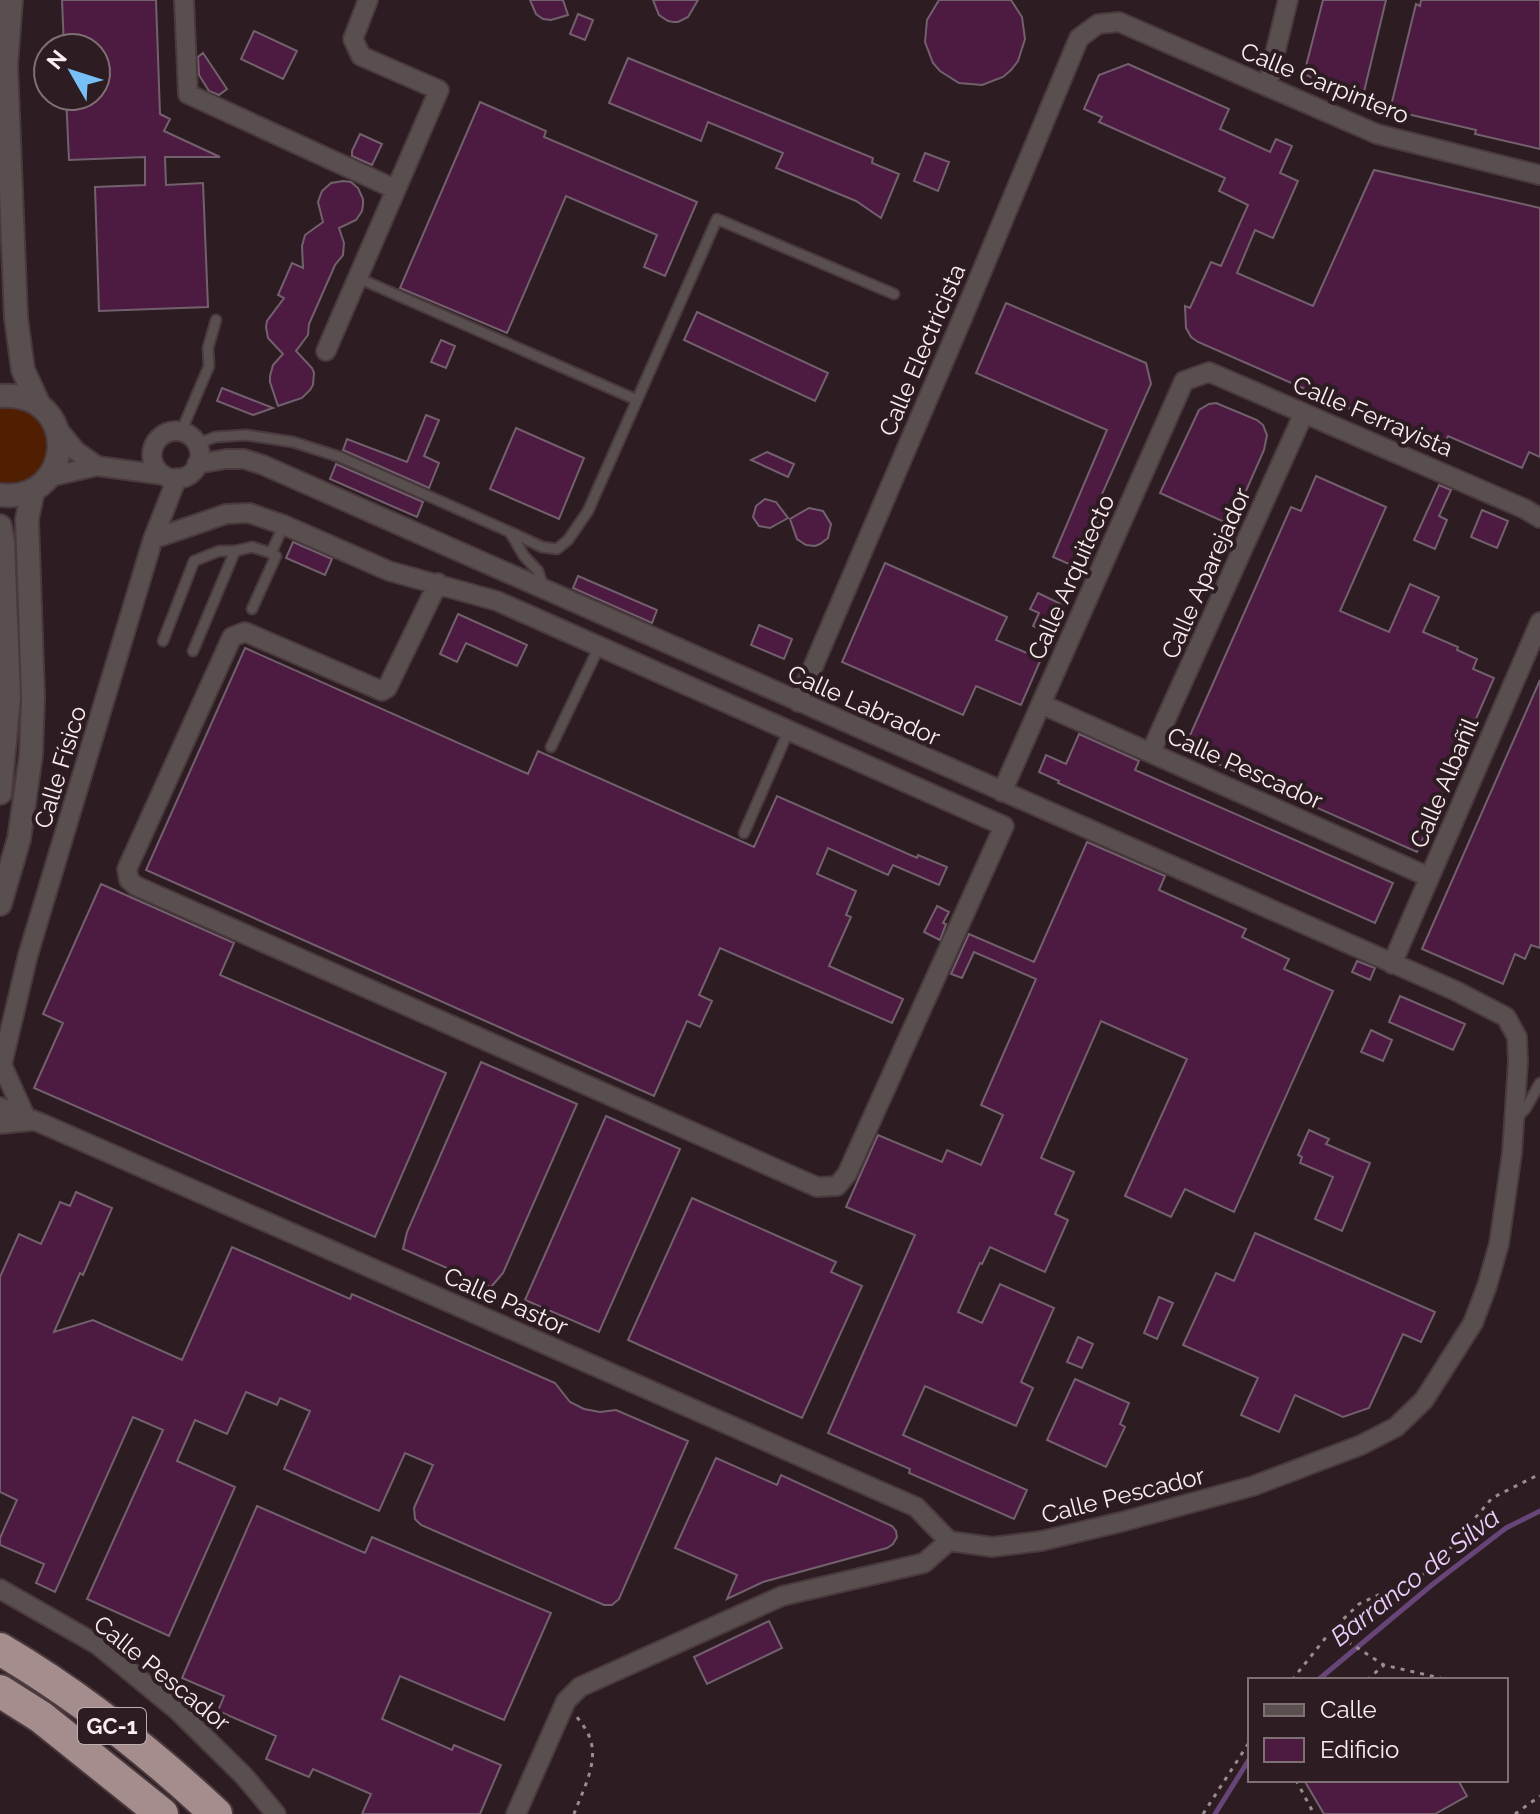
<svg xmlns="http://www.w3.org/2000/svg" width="1540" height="1814" font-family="Raleway,sans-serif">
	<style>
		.green { fill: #501e00 }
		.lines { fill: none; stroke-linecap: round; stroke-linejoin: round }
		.stream { stroke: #674579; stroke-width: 5 }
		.building { fill: #4d1b42; stroke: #72616d; stroke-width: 2 }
		.service-casing { stroke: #4a393e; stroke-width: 13 }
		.minor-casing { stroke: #4a393e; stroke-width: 22 }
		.tertiary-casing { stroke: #4a393e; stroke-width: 26 }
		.motorway-casing { stroke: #4a393e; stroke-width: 36 }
		.path { stroke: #9b8c90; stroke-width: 3; stroke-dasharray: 4 6; stroke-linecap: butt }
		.service { stroke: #584f4e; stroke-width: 9 }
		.minor { stroke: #584f4e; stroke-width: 18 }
		.tertiary { stroke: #584f4e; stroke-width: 22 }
		.motorway { stroke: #a48d8c; stroke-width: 32 }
		.labels { text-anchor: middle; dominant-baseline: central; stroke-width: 8; stroke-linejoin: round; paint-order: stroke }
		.shield { fill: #2d1c21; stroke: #bcafb3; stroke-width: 2 }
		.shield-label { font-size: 22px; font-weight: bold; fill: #faeef1 }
		.street-label { font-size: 24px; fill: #faeef1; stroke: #2d1c21 }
		.water-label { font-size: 26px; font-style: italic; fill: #eccefe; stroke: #2d1c21 }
	</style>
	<rect width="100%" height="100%" fill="#2d1c21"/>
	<path class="green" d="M7,407C57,410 61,472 23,483C17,484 9,484 3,484L0,483V409Z"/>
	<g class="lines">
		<path class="stream" d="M1318,1680L1433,1584L1506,1528L1540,1511
			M1215,1814L1250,1758"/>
	</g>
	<path class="building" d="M62,0H156L160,114L170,119L164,131L220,157H165L166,185L203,183L208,307L99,311L95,187L145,185V157L69,160L66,96H96V48H64Z
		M530,0H563L568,15L551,20L543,19L536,14Z
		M653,0H698L688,17L678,22H673L668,21L659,15Z
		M939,0H1011L1022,17L1025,39L1018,61L1011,70L1003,77L982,85L959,83L940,71L933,63L925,42L927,20Z
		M1323,0H1386L1362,100L1304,74Z
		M1421,0H1540V149L1475,134L1476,130L1390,110L1416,4L1420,6Z
		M578,14L593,20L585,40L570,34Z
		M254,31L297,51L283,79L241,59Z
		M203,53L227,89L219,95L209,91L199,75L198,57Z
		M628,58L873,158L872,163L899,174L881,218L856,201L776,168L783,153L708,122L701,141L609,103Z
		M1128,64L1229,109L1220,129L1270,152L1276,139L1292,146L1280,173L1298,181L1273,238L1255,230L1237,273L1313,306L1374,170L1540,208V457L1529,452L1522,468L1448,436L1442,449L1198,342L1191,337L1186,328L1185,306L1190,308L1211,262L1221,266L1248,205L1219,191L1225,178L1099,122L1102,117L1084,109L1099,75Z
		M480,102L546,131L544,137L697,202L665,276L644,267L657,235L566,196L507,333L400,288Z
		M360,134L382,144L372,165L352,156V151Z
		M925,153L949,162L938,191L914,181Z
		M343,181L351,182L358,188L363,199V205L362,211L356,220L339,228L344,243L343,255L335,265L309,324L308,335L296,351L312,368L314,373L313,385L310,390L302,398L278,406L270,382V376L273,365L283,354L268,338L266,327L267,321L284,298L278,295L292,263L303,268L302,246L305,235L323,222L318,202L322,191L331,183Z
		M1006,303L1146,363L1151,384L1091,519L1100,523L1080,569L1053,557L1107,430L976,373Z
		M697,312L828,373L815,401L684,340Z
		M441,340L455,346L446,368L431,362Z
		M222,388L273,408L253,415L217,401Z
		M1216,403L1257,420L1263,425L1267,435L1264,450L1231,525L1160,493L1199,410L1209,404Z
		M426,415L439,420L424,456L439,463L429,488L343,450L347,439L407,462Z
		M516,428L584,458L559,519L490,489Z
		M767,452L794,464L788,477L751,460Z
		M336,464L423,502L417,517L330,479Z
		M1316,476L1386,507L1340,611L1389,632L1410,584L1439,597L1423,632L1458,647L1457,650L1477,659L1473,669L1494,678L1417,852L1184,749L1291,507L1301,511Z
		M1439,485L1451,490L1439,516L1447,520L1435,549L1414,540Z
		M765,499L776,502L788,518L770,528L759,526L753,517L756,506Z
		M809,508L823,511L831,524L828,538L820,544L815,546L806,545L797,539L790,519Z
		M1482,510L1508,521L1497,548L1471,537Z
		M293,542L332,559L325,575L286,558Z
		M885,563L1007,617L996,640L1041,659L1021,705L976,686L963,715L842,662Z
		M578,576L657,610L652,623L573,588Z
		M1038,593L1065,606L1053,635L1033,626L1039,613L1030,609Z
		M458,614L527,645L517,666L466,643L457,662L440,654Z
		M759,625L792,639L784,659L751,645Z
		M245,648L528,774L538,751L754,847L777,796L917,858L918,855L947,867L939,885L893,865L888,875L828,848L817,874L856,891L846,915L851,917L829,966L903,999L892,1023L720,948L699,995L712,1001L700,1027L687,1021L654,1096L146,870Z
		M1540,680V948L1531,945L1525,959L1515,954L1503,984L1422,949Z
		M1079,734L1139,761L1135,770L1393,883L1375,923L1058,783L1059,781L1039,772L1046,755L1066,764Z
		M1087,842L1165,876L1159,890L1246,929L1242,937L1289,959L1284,969L1333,991L1234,1212L1185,1189L1171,1217L1125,1196L1187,1059L1101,1021L1041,1158L1074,1172L1055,1214L1068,1220L1045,1272L990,1247L982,1264L980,1263L958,1312L982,1323L1000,1284L1054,1308L1021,1382L1033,1388L1016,1426L925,1386L903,1435L1027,1490L1014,1519L909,1473L910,1469L828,1433L915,1235L846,1207L878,1135L942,1162L947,1150L981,1165L1003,1115L981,1105L1036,979L974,952L962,978L951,974L969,934L1034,962Z
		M101,884L234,943L220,975L446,1073L375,1237L34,1088L63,1023L43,1014Z
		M937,906L949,912L943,923L946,924L940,940L924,932Z
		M1357,961L1375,968L1370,980L1352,972Z
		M1400,996L1465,1024L1453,1050L1389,1022Z
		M1371,1030L1392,1040L1383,1061L1361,1052Z
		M481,1062L577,1104L503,1273L491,1287L403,1249L407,1232Z
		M606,1116L680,1149L599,1332L525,1300Z
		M1309,1130L1329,1139L1326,1144L1370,1163L1342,1231L1315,1219L1333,1177L1300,1163L1302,1157L1298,1155Z
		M76,1192L112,1208L83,1275L80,1273L54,1332L93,1320L182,1360L232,1247L350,1299L352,1294L555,1383L570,1402L584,1409L600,1412L616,1410L688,1441L619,1599L612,1605H604L421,1525L415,1519L414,1508L433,1465L405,1453L379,1511L284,1469L310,1411L280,1398L277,1405L246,1392L227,1434L195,1420L177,1461L235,1487L169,1636L87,1599L163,1430L133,1417L55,1592L36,1583L44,1564L0,1545V1538L17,1500L0,1492V1277L19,1234L41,1244L60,1202L70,1206Z
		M692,1198L836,1262L831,1272L862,1286L802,1418L628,1340Z
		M1255,1233L1435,1312L1421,1342L1403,1334L1369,1408L1343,1417L1295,1395L1279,1432L1241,1415L1258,1378L1183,1345L1216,1273L1234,1281Z
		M1159,1297L1173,1303L1157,1339L1144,1333Z
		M1078,1337L1093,1344L1082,1368L1067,1362Z
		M1075,1379L1129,1403L1120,1424L1125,1427L1106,1467L1047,1440Z
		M716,1458L777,1485L781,1475L892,1526L896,1531L897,1537L893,1544L887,1548L763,1582L727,1599L737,1575L675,1548Z
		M257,1506L365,1553L372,1537L551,1613L504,1720L400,1676L382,1719L452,1750L454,1745L501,1765L480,1814H362L371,1794L313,1769L309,1777L266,1759L276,1736L218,1711L224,1696L182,1678Z
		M769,1621L782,1648L707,1684L694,1657Z
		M1304,1780H1458L1467,1796L1435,1814H1324Z"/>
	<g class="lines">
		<defs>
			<path id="service" d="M358,278L637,400
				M181,432L209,366L208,348L216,320
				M197,444L215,437L246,435L293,442L340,457L510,532L524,556L538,571L543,586
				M510,532L542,547L557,549L568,540L588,511L717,219L894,294
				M252,609L276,556L271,553L284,525
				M163,641L194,561L219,551H235L252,547L271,553
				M193,651L235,551
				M551,747L599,647
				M744,833L788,732
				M1518,1117L1526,1108L1540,1083"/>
			<path id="minor" d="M184,0L188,94L395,189
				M1267,86L1288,0
				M326,351L439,90L361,56L353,39L368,0
				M57,428L76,451L97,466
				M152 455a24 24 0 1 1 48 0a24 24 0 1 1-48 0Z
				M197,464L226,459H244L263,465L1456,991L1506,1017L1517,1037L1518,1062L1512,1153L1499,1244L1487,1286L1473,1323L1424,1400L1396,1427L1361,1445L1253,1486L1121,1522L1041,1541L992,1547L949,1541L924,1563L782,1596L580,1687L566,1701L516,1814
				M49,477L97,466L163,475
				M153,539L226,514L249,513L284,525L389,571L497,601L1004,826L847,1174L837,1186L817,1187L136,886L129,880L127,869L232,637L245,632L382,691L387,688L438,583
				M798,702L962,319L1079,38L1098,24L1119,22L1377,134L1540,175
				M1041,704L1429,877
				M1151,752L1304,413
				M1002,792L1184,381L1209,372L1525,509L1540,518
				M1392,964L1540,622
				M2,1065L26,1118
				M0,1073L28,955L153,539L177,478
				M0,1107L43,1124L916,1507L949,1541
				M0,1124L31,1121
				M0,1589L98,1645L177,1710L244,1776L276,1814"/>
			<path id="tertiary" d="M11,0L6,65L16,318L23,370L39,405
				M0,396C81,390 76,504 0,495
				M0,526L3,542L9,697L0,793
				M0,904L19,839L31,755L33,697L27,519L33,491"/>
			<path id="motorway" d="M0,1649C78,1695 150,1752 216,1814
				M0,1691L41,1717L162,1814"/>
		</defs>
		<use href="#service" class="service-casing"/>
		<use href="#minor" class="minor-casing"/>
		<use href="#tertiary" class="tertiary-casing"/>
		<use href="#motorway" class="motorway-casing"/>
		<path class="path" d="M51,758L68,760
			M1331,1631L1384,1665L1440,1678L1441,1680
			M1292,1680L1331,1631L1359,1604L1432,1570L1492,1498L1540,1474
			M1367,1680L1384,1665
			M1296,1780L1314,1814
			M574,1814C582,1792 599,1762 590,1739C588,1731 582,1724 577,1717
			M1203,1814L1250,1741
			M1515,1814L1540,1796"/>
		<use href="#service" class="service"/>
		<use href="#minor" class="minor"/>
		<use href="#tertiary" class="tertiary"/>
		<use href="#motorway" class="motorway"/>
	</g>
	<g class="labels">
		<rect class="shield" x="78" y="1708" width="68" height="36" rx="6"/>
		<g class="shield-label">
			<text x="112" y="1726">GC-1</text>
		</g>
		<g class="street-label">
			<text transform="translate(1325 83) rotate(22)">Calle Carpintero</text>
			<text transform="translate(922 350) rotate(-67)">Calle Electricista</text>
			<text transform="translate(1373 416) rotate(23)">Calle Ferrayista</text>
			<text transform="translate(1206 573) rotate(-66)">Calle Aparejador</text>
			<text transform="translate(1071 577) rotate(-66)">Calle Arquitecto</text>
			<text transform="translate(864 705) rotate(24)">Calle Labrador</text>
			<text transform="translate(60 767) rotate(-73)">Calle Físico</text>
			<text transform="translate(1245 768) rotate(24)">Calle Pescador</text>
			<text transform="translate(1444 783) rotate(-67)">Calle Albañil</text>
			<text transform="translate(506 1301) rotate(24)">Calle Pastor</text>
			<text transform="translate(1123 1495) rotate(-14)">Calle Pescador</text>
			<text transform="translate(162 1673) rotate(39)">Calle Pescador</text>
		</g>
		<g class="water-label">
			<text transform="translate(1415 1577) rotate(-38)">Barranco de Silva</text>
		</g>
	</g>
	<rect x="1248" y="1678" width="260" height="104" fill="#2d1c21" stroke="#7f7074" stroke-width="2"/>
	<rect x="1264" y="1704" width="40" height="12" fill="#584f4e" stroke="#7f7074" stroke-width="2"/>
	<text x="1320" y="1718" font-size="24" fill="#faeef1">Calle</text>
	<rect x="1264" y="1738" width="40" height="24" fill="#4d1b42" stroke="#7f7074" stroke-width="2"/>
	<text x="1320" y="1758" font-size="24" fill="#faeef1">Edificio</text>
	<g transform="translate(72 72) rotate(309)"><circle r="38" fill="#2d1c21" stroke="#7f7074" stroke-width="2"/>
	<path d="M0-6L14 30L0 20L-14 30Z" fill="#76c0f7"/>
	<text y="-12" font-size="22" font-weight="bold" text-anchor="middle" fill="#faeef1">N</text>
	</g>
</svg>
